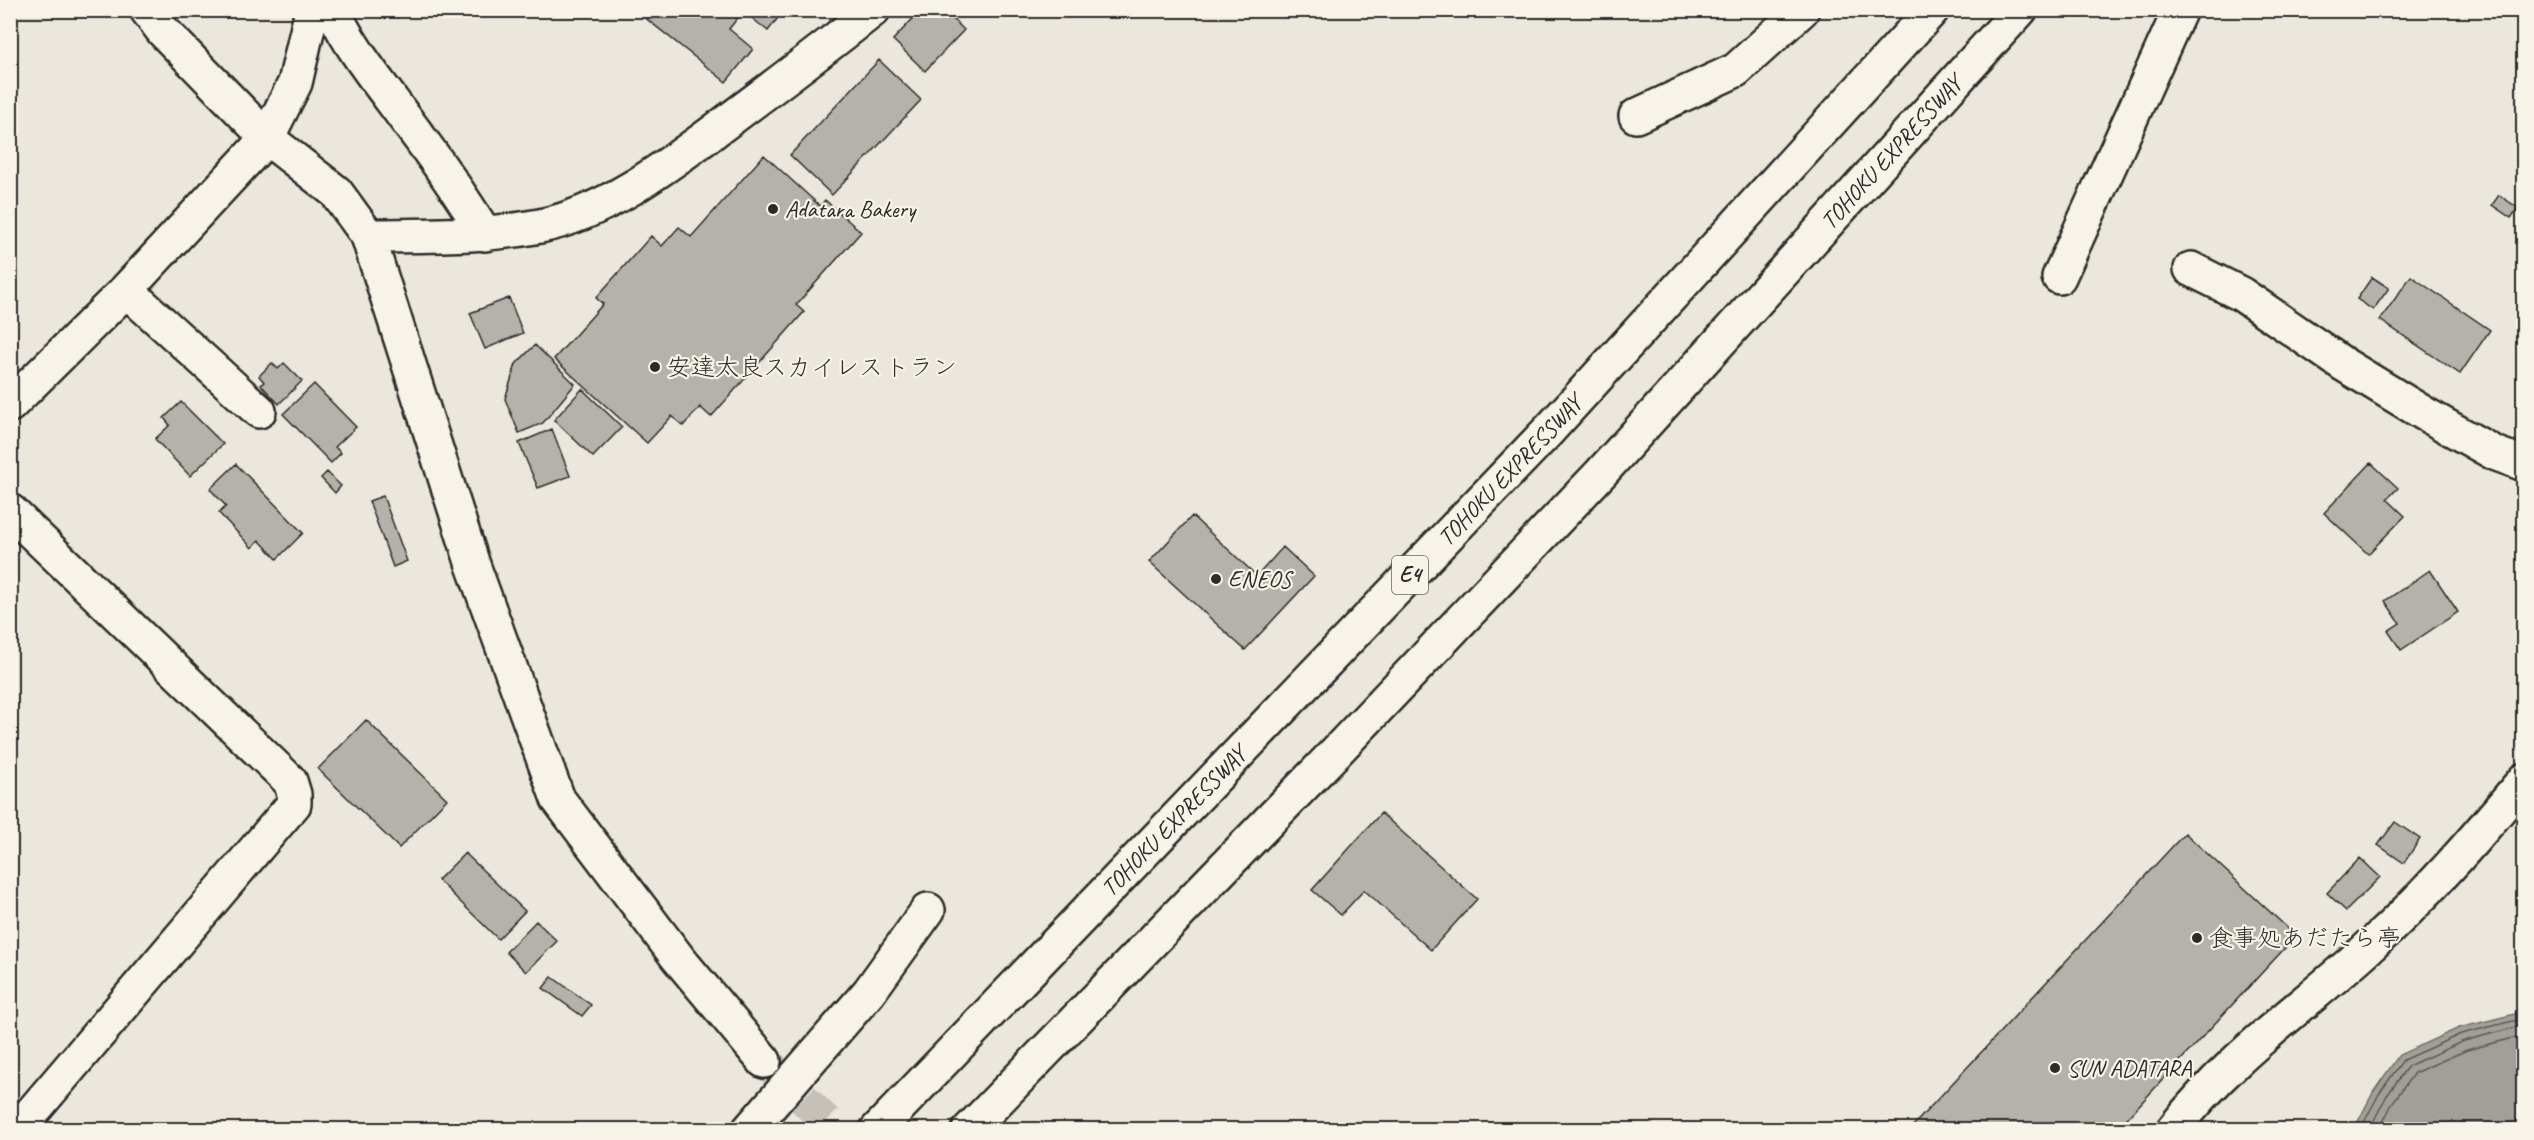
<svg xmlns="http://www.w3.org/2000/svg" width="2534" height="1140" font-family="Caveat,'Klee One',sans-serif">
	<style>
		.water { fill: #a29f98; stroke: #72716c; stroke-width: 1.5 }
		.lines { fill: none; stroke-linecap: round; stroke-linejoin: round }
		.shore { stroke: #5b5957; stroke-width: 1.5 }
		.building { fill: #b5b2ab; stroke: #2b2b2b; stroke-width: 1.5 }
		.minor-tunnel { stroke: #c5c1b9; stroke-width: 33; stroke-dasharray: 33 16; stroke-linecap: butt }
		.minor-casing { stroke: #2b2b2b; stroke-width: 38 }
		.major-casing { stroke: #2b2b2b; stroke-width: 38 }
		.highway-casing { stroke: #2b2b2b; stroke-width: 38 }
		.minor { stroke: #f7f3e8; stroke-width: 33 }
		.major { stroke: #f7f3e8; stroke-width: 33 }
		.highway { stroke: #f7f3e8; stroke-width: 33 }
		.poi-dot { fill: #2b2b2b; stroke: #f7f3e8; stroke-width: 2 }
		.labels { text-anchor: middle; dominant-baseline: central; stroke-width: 4.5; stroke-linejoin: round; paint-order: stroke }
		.shield { fill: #f7f3e8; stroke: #686764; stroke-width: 1.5 }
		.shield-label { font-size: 22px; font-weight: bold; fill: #2b2b2b }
		.street-label { font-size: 24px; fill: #2b2b2b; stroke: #f7f3e8 }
		.poi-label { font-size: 24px; fill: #2b2b2b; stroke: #f7f3e8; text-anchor: start }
	</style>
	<rect width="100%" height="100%" fill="#ebe7dd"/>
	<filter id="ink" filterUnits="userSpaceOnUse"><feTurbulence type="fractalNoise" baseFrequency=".0167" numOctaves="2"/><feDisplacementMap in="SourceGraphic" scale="12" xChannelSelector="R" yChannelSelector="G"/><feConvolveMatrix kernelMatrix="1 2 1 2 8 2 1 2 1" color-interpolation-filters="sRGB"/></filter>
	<g filter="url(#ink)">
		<path class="water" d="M2523,996V1129H2354L2374,1091L2399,1055L2459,1028L2515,1014Z"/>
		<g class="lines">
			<path class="shore" d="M2360,1130L2379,1094L2403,1060L2461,1034L2517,1020L2524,1011
				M2369,1130L2386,1097L2408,1066L2464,1041L2524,1025
				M2379,1130L2393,1102L2414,1073L2467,1050L2524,1035"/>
		</g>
		<path class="building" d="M647,10H784L768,31L743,11L729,29L753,49L726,82L643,16Z
			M921,10H944L964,30L925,71L893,40Z
			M879,60L921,100L832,195L790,155Z
			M764,155L820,206L825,200L861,232L796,305L804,312L711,417L700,407L683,426L672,416L647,443L554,359L603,304L596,298L651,236L662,246L679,227L691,237Z
			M2499,195L2518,208L2511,218L2492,205Z
			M2411,276L2490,330L2460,374L2380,320Z
			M2372,277L2389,288L2373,310L2357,299Z
			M509,298L523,333L485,349L470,313Z
			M535,345L575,384L543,423L519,433L505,399L516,364Z
			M272,363L278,369L284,363L302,381L279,404L261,385L264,382L259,376Z
			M314,384L356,427L335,447L341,453L331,463L283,414Z
			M582,389L622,427L593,457L554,420Z
			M181,402L223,444L190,476L155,439L170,425L164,418Z
			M552,429L570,476L538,488L519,443Z
			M2371,463L2398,488L2387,499L2405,516L2368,554L2324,513Z
			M236,464L303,533L277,559L259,540L252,548L219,513L226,506L210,489Z
			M327,472L341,486L335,493L321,478Z
			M383,496L407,561L393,567L369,501Z
			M1192,516L1257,576L1283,547L1314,576L1245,650L1149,562Z
			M2430,570L2458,612L2401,650L2388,631L2400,623L2385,601Z
			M366,720L447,799L399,848L318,769Z
			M1381,813L1477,899L1431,950L1364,890L1341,915L1312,890Z
			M2395,822L2420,839L2404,863L2378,845Z
			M2185,833L2296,936L2116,1130H1909Z
			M465,853L525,911L498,939L438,880Z
			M2360,858L2380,877L2346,911L2327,893Z
			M536,921L557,941L526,972L506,952Z
			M552,977L591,1005L582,1016L543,988Z"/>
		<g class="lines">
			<path class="minor-tunnel" d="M768,1064L835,1130"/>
			<defs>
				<path id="minor" d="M147,10L163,31L267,138L336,192L368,236L473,565L558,799L678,958L764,1061
					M333,10C352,51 381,85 407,121C435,158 461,195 485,234
					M368,236C425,235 483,237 540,226C606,213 668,165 721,126C772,88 823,50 873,10
					M2191,269L2241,294L2343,364L2425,414L2494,453L2524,464
					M126,290L259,411
					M10,405L126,290L267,138L295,83L312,10
					M10,511L290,781L294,794V804L17,1130"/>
				<path id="major" d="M2173,1130C2228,1058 2303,1007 2369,947C2426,896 2475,839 2524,780"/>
				<g id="highway">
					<path d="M1636,116L1736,70L1802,10"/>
					<path d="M2059,277L2180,10"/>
					<path d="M749,1130L869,992L928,910"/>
					<path id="s1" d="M877,1130L1550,429L1932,10"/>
					<path id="s2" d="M969,1130L1333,755L1601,473L2020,10"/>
				</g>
			</defs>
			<use href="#minor" class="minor-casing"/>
			<use href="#major" class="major-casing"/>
			<use href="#highway" class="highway-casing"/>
			<use href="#minor" class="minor"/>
			<use href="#major" class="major"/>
			<use href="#highway" class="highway"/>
		</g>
	</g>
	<g class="poi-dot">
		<circle cx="773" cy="209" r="6"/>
		<circle cx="655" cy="367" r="6"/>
		<circle cx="1216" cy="579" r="6"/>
		<circle cx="2197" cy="938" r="6"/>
		<circle cx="2055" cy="1068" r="6"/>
	</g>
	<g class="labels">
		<rect class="shield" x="1392" y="556" width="36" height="38" rx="4.5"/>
		<g class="shield-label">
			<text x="1410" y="575">E4</text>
		</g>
		<g class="street-label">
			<text stroke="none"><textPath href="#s2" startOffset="1344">TOHOKU EXPRESSWAY</textPath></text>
			<text stroke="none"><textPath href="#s1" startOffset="914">TOHOKU EXPRESSWAY</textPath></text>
			<text stroke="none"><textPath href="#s1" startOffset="428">TOHOKU EXPRESSWAY</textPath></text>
		</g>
		<g class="poi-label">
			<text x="785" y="209">Adatara Bakery</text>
			<text x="667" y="367">安達太良スカイレストラン</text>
			<text x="1228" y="579">ENEOS</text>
			<text x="2209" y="938">食事処あだたら亭</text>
			<text x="2067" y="1068">SUN ADATARA</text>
		</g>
	</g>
	<rect width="2534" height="1140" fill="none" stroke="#f7f3e8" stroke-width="36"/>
	<rect x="18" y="18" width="2498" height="1104" fill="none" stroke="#2b2b2b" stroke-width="2" filter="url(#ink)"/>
</svg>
